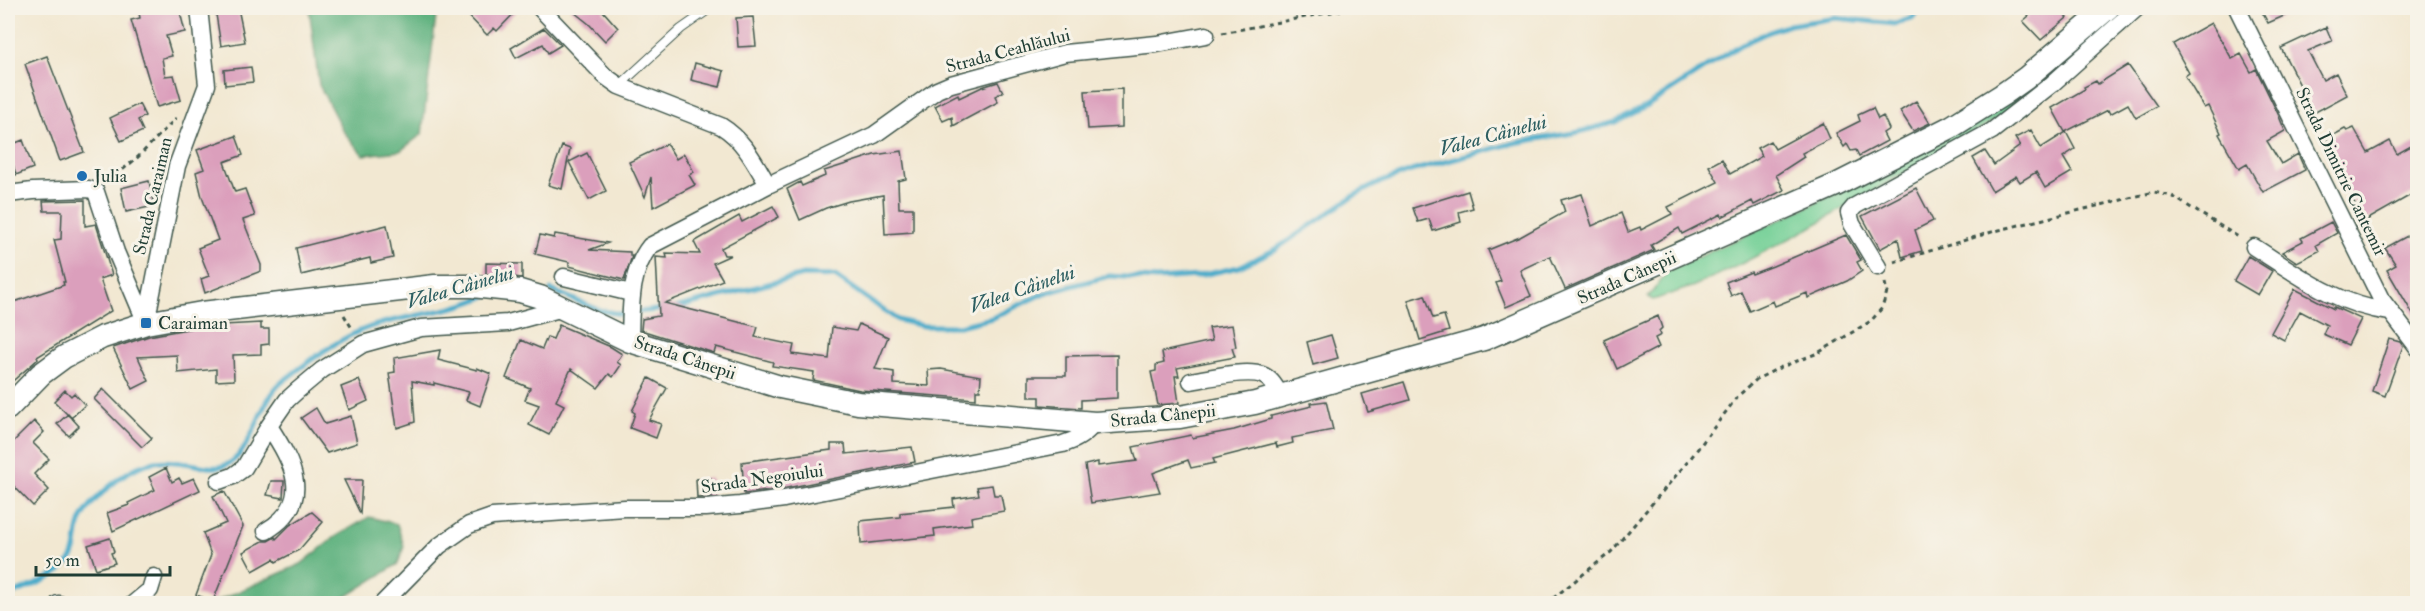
<svg xmlns="http://www.w3.org/2000/svg" width="2425" height="611" font-family="'IM FELL Double Pica',serif">
	<style>
		.green { fill: #75d097; stroke: #4a8666; stroke-width: 1.5 }
		.forest { fill: #60b280; stroke: #40785a; stroke-width: 1.5 }
		.lines { fill: none; stroke-linecap: round; stroke-linejoin: round }
		.stream { stroke: #4bacca; stroke-width: 5 }
		.building { fill: #db9fbc }
		.lane-casing { stroke: #3f574c; stroke-width: 10 }
		.street-casing { stroke: #3f574c; stroke-width: 19 }
		.secondary-casing { stroke: #3f574c; stroke-width: 25 }
		.path { stroke: #3f574c; stroke-width: 3; stroke-dasharray: 4.5 4.5; stroke-linecap: butt }
		.lane { stroke: #fff; stroke-width: 8 }
		.street { stroke: #fff; stroke-width: 16 }
		.secondary { stroke: #fff; stroke-width: 22 }
		.poi-dot { fill: #1f6fb2; stroke: #f7f3e8; stroke-width: 2 }
		.labels { text-anchor: middle; dominant-baseline: central; stroke-width: 6; stroke-linejoin: round; paint-order: stroke }
		.street-label { font-size: 18px; fill: #1f3d34; stroke: #f7f3e8 }
		.poi-label { font-size: 18px; fill: #1f3d34; stroke: #f7f3e8; text-anchor: start }
		.water-label { font-size: 20px; font-style: italic; fill: #2c5e61; stroke: #f7f3e8 }
	</style>
	<rect width="100%" height="100%" fill="#f7f3e8"/>
	<filter id="ink" filterUnits="userSpaceOnUse"><feTurbulence type="fractalNoise" baseFrequency=".0167" numOctaves="2"/><feDisplacementMap in="SourceGraphic" scale="12" xChannelSelector="R" yChannelSelector="G"/><feConvolveMatrix kernelMatrix="1 2 1 2 8 2 1 2 1" color-interpolation-filters="sRGB"/></filter>
	<filter id="wash" filterUnits="userSpaceOnUse"><feTurbulence type="fractalNoise" baseFrequency=".008" numOctaves="4" result="noise"/><feDisplacementMap in="SourceGraphic" scale="24" xChannelSelector="R" yChannelSelector="G"/><feGaussianBlur stdDeviation="1.35" result="paint"/><feColorMatrix in="noise" values="0 0 0 0 0 0 0 0 0 0 0 0 0 0 0 0 0 1.4 0 .05"/><feComposite in="paint" operator="in"/></filter>
	<g filter="url(#wash)">
		<rect width="100%" height="100%" fill="#f2e8d2"/>
		<path class="green" d="M2109,25L2000,117L1808,229L1739,265L1694,286L1653,300L1648,297L1668,271L1870,178L2090,34Z"/>
		<path class="forest" d="M309,8H437L422,134L400,151L363,155L343,131L319,85Z
			M369,517L397,524L404,546L398,564L336,603H213L301,564L335,537Z"/>
		<g class="lines">
			<path class="stream" d="M551,290L599,310L620,314L666,309
				M675,308L803,275L835,276L898,320L923,326H959L992,318L1042,294L1109,276L1157,279L1198,276L1239,267L1276,249L1355,195L1381,182L1411,171L1514,143L1579,132L1616,122L1647,106L1740,45L1764,34L1789,25L1836,18L1895,24L1912,18L1923,8
				M8,596C31,586 53,580 70,561C79,550 75,530 82,518C90,503 107,488 120,478C146,458 165,459 196,465C205,467 215,469 223,466C252,458 258,401 282,382C308,362 338,338 370,327C409,314 451,313 488,295"/>
		</g>
		<g id="blocks">
			<path class="building" d="M145,8H179L185,32L166,36L172,56L162,58L165,76L174,75L181,100L157,107L131,20L140,18L139,13L146,12Z
				M215,8H238L245,42L221,46Z
				M461,8H519L497,31L494,28L487,35Z
				M569,8H607L603,11L618,28L605,41L589,24Z
				M2022,8H2057L2067,18L2041,40L2023,21L2029,16Z
				M2260,8H2302L2268,23Z
				M753,17L756,46L738,47L736,18Z
				M2211,23L2232,59L2241,54L2251,72L2256,69L2278,114L2285,131L2267,141L2281,164L2298,154L2305,170L2263,192L2247,164L2239,169L2219,134L2221,133L2208,106L2204,108L2185,76L2189,73L2173,44Z
				M2326,27L2332,41L2308,51L2323,80L2336,73L2347,95L2310,115L2303,101L2307,99L2281,48Z
				M544,28L561,45L548,53L543,44L516,58L511,48Z
				M47,56L84,152L60,161L25,64Z
				M695,63L724,71L720,87L691,80Z
				M2128,65L2157,106L2136,118L2128,104L2110,114L2108,110L2065,132L2052,108L2085,89L2084,87L2096,81L2098,84Z
				M251,67L253,82L225,85L224,70Z
				M998,82L1003,92L995,96L998,102L953,126L952,117L943,121L935,106L958,94L959,98L982,87Z
				M1122,89V127L1088,129L1085,91Z
				M1916,101L1930,123L1913,131L1900,111Z
				M139,104L145,116L138,120L143,131L121,141L110,118Z
				M1873,108L1878,119L1883,116L1889,129L1883,133L1887,141L1859,156L1856,150L1851,151L1847,144L1844,147L1836,133L1860,121L1858,115Z
				M1823,123L1830,139L1802,153L1804,157L1776,175L1784,190L1754,205L1752,201L1722,217L1721,214L1682,234L1679,228L1651,245L1654,250L1565,289L1550,256L1520,270L1531,296L1506,307L1496,283L1501,281L1488,250L1520,237L1565,212L1561,200L1582,194L1592,226L1621,213L1628,232L1640,227L1641,230L1672,214L1668,207L1718,182L1709,166L1722,159L1730,174L1762,156L1757,148L1770,141L1775,149Z
				M2354,128L2368,153L2390,141L2397,154L2418,142V191L2365,221L2331,162L2335,159L2326,139L2345,129L2347,131Z
				M2031,130L2041,148L2066,132L2075,149L2063,157L2072,172L2045,188L2036,172L2020,182L2016,176L1992,191L1973,158L1985,151L1994,165L2020,146L2015,138Z
				M236,136L243,155L224,162L235,192L245,189L255,216L243,220L261,265V271L205,293L201,279L209,276L198,248L218,240L202,197L196,172L204,169L197,150Z
				M23,140L33,168L16,175L8,146Z
				M667,144L676,159L684,154L694,172L689,175L695,185L653,207L651,177L645,197L629,162Z
				M562,146L570,149L562,189L548,185Z
				M902,151L906,179L898,181L899,208H913V232L885,234L883,195L849,201L826,208L800,220L787,189L800,182L802,186L825,176L824,171L837,167L874,155Z
				M587,153L606,191L589,200L569,162Z
				M149,181L154,206L126,212L121,188Z
				M1916,188L1933,221L1915,230L1922,251L1902,257L1898,239L1880,249L1862,216Z
				M1468,191L1473,208L1459,212L1461,222L1433,231L1429,219L1418,222L1413,208Z
				M85,200V226L96,224L112,275L100,279L111,311L37,357L38,359L8,385V304L64,285L63,282H65L54,240L61,239L62,211H44L43,201Z
				M773,206L779,217L721,248L724,255H731L713,263L723,280L665,303L758,327L755,337L794,345L792,354L829,359L832,327L856,331L859,324L888,337L875,369L894,372V384L929,386L928,370L941,369L981,376L980,390H976V399L860,390L813,380L814,372L772,366L773,362L716,347L714,353L641,330L642,319L659,316L656,257L667,258L666,253L700,254L694,242L739,216L742,222Z
				M2331,222L2337,233L2316,245L2319,251L2297,262L2282,252L2303,241L2301,238Z
				M387,225L393,258L371,263L370,258L301,275L296,248Z
				M555,234L608,243L589,250L630,252V256H632L624,280L569,266V262L535,254L540,235L554,238Z
				M2411,234L2418,244V323L2387,270L2396,265L2385,248Z
				M1846,235L1861,260L1857,262L1862,271L1847,281L1808,298L1807,293L1775,306L1773,301L1750,311L1741,291L1731,296L1726,282L1751,272L1752,274L1773,266Z
				M2248,256L2272,271L2258,295L2234,281Z
				M486,263L522,264V278L486,274Z
				M2295,289L2334,309V307L2361,319L2348,345L2323,334L2327,325L2300,311L2284,340L2271,333Z
				M1425,295L1433,318L1444,315L1449,331L1420,340L1408,300Z
				M1658,316L1662,328L1659,331L1661,335L1655,338L1659,347L1617,369L1604,340Z
				M261,323V329H269V344L261,345V354L233,355L234,380L216,381V369L178,373L177,355L138,357L149,381L133,389L113,348L149,336L204,326Z
				M559,325L611,347L622,354L617,362L621,365L613,377L609,374L598,388L571,369L556,401L564,405L549,435L529,425L539,405L525,400L530,388L506,378L521,340L542,349L547,337L553,339Z
				M1232,325L1236,347L1232,348L1235,357L1177,368L1179,376H1175L1179,403L1158,405L1151,372L1156,371V365L1164,363L1162,352L1212,341L1209,328Z
				M1331,335L1338,358L1313,365L1307,342Z
				M2389,339L2400,342L2403,346L2385,396L2372,391Z
				M440,350L438,360L477,370V368L491,374L480,406L466,400L469,392L434,383V385L412,381L415,422L397,428L389,373L395,372L394,358Z
				M1117,355V398L1081,400V408L1040,405V397H1029V376H1066V356Z
				M649,378L667,388L649,420L661,424L656,438L630,428L635,413L632,411Z
				M359,380L368,401L349,410L341,387Z
				M1404,382L1410,400L1368,412L1362,394Z
				M103,389L152,438L142,447L94,399Z
				M65,390L71,396L74,393L85,405L71,418L54,401Z
				M1326,401L1333,430L1292,438L1293,443L1277,447L1276,443L1213,459L1215,463L1191,468L1188,460L1153,473L1160,492L1091,503L1085,465L1098,462V466L1137,461L1133,447L1191,435L1192,438L1234,430L1271,419V416L1312,406L1311,403Z
				M316,408L325,424L351,416L357,443L327,453L301,418Z
				M68,414L79,426L69,436L57,424Z
				M34,421L44,432L33,443L49,459L34,474L49,490L33,506L8,480V447Z
				M831,444H845L846,454L912,447L915,462L782,489L744,494L742,462L831,450Z
				M166,468L172,482L179,478L182,483L194,478L200,490L113,531L107,513L129,505L128,503L155,490L149,477Z
				M711,478L712,497L697,498L696,479Z
				M344,480H362L360,513Z
				M271,481H284L283,498L267,495Z
				M992,485L994,495H1001L1004,511L971,517L972,524L934,529L935,536L861,544L860,521L900,517V513L954,507L953,499L979,495L977,487Z
				M224,491L243,526L213,601L196,595L211,555L203,533L226,523L213,496Z
				M312,512L323,522L299,550L276,562L274,559L253,571L243,552L263,541H268L275,537L276,539L290,525Z
				M110,538L114,552L111,553L115,563L96,569L88,545Z"/>
		</g>
	</g>
	<g filter="url(#ink)">
		<use href="#blocks" fill-opacity="0" stroke="#3f574c" stroke-width="1.5"/>
		<g class="lines">
			<defs>
				<path id="lane" d="M619,86L681,29L711,8"/>
				<path id="street" d="M540,8L605,76L619,86L721,126C744,140 755,163 768,185
					M2237,8L2381,299L2418,348
					M8,194L33,191L89,189L96,192L116,252L146,323
					M2254,247C2298,275 2337,305 2390,312
					M1878,267L1852,224L1849,213L1855,206L1992,131L2052,84L2137,8
					M564,277L631,293
					M146,323L177,166L207,85L199,8
					M630,341C631,309 629,272 650,246L768,185L874,135L937,90L951,84L1065,53L1157,44L1206,35
					M1191,381C1209,378 1246,369 1262,375C1271,378 1276,388 1281,396
					M219,481L233,476L244,468L269,426L287,400L298,390L322,370L363,344L421,328L508,323L563,308
					M266,531C315,502 293,463 269,426
					M58,604H59
					M133,604L150,590L154,577
					M382,604L439,546L469,525L492,517L625,508H706L740,505L784,499L1063,444C1077,440 1085,434 1095,423"/>
				<path id="secondary" d="M8,408L41,374L64,357L103,337L146,323L202,313L435,286H472L520,291L540,297L630,341L780,387L858,403L1095,423L1180,417L1255,403L1484,339L1836,185L1951,127L2002,95L2026,78L2108,8"/>
			</defs>
			<use href="#lane" class="lane-casing"/>
			<use href="#street" class="street-casing"/>
			<use href="#secondary" class="secondary-casing"/>
			<path class="path" d="M1222,33L1352,8
				M109,181L138,157L176,118
				M1894,262L1995,231L2154,192L2172,196L2240,238
				M344,315L353,330
				M1546,604L1611,552L1690,459L1738,396L1757,379L1779,368L1818,353L1871,321L1882,308L1887,292L1885,283"/>
			<use href="#lane" class="lane"/>
			<use href="#street" class="street"/>
			<use href="#secondary" class="secondary"/>
		</g>
	</g>
	<g class="poi-dot">
		<circle cx="82" cy="176" r="6"/>
		<rect x="140" y="317" width="12" height="12" rx="3"/>
	</g>
	<g class="labels">
		<g class="street-label">
			<text transform="translate(1008 51) rotate(-15)">Strada Ceahlăului</text>
			<text transform="translate(2341 172) rotate(64)">Strada Dimitrie Cantemir</text>
			<text transform="translate(153 196) rotate(-77)">Strada Caraiman</text>
			<text transform="translate(1627 278) rotate(-24)">Strada Cânepii</text>
			<text transform="translate(685 358) rotate(18)">Strada Cânepii</text>
			<text transform="translate(1163 416) rotate(-6)">Strada Cânepii</text>
			<text transform="translate(762 479) rotate(-8)">Strada Negoiului</text>
		</g>
		<g class="poi-label">
			<text x="94" y="176">Julia</text>
			<text x="158" y="323">Caraiman</text>
		</g>
		<g class="water-label">
			<text transform="translate(1493 135) rotate(-15)">Valea Câinelui</text>
			<text transform="translate(460 287) rotate(-16)">Valea Câinelui</text>
			<text transform="translate(1022 289) rotate(-19)">Valea Câinelui</text>
		</g>
	</g>
	<rect width="2425" height="611" fill="none" stroke="#f7f3e8" stroke-width="30"/>
	<path d="M36 566v9h134v-9" fill="none" stroke="#1f3d34" stroke-width="3"/>
	<text x="45" y="566" font-size="18" fill="#1f3d34" stroke="#f7f3e8" stroke-width="4.5" paint-order="stroke">50 m</text>
</svg>
